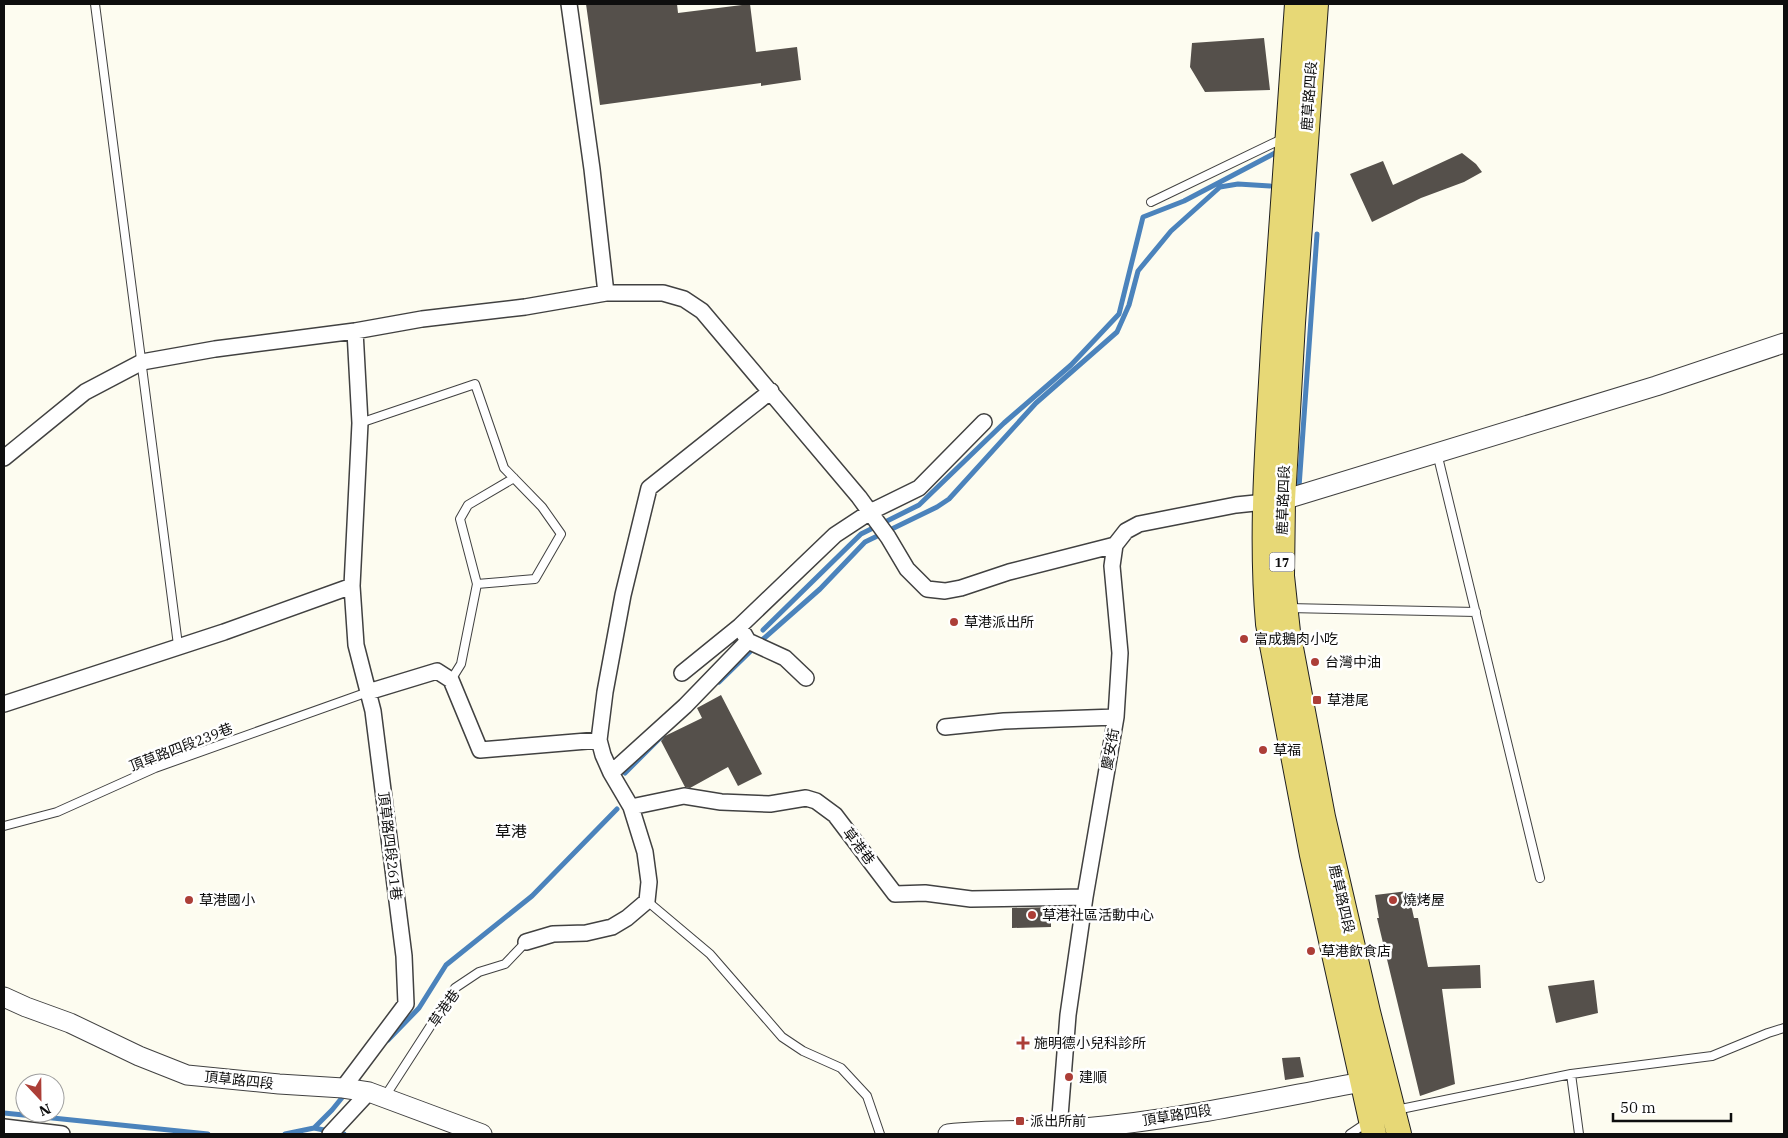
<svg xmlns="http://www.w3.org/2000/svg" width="1788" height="1138" font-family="'IBM Plex Serif','Noto Sans TC',serif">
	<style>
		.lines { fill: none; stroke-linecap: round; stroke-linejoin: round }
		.stream { stroke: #4b83bc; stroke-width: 5 }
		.building { fill: #55504b }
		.service-casing { stroke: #414141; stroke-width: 10 }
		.minor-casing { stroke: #414141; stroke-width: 18 }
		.tertiary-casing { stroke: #414141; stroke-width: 21 }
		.primary-casing { stroke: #1f1f1f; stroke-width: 26 }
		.service { stroke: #fff; stroke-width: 8 }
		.minor { stroke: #fff; stroke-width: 15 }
		.tertiary { stroke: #fff; stroke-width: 19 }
		.primary { stroke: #e7d876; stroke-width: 24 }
		.poi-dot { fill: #ac3e37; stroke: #fff; stroke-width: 2 }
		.labels { text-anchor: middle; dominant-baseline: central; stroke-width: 5; stroke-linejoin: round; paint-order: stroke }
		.shield { fill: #fff; stroke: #565656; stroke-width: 1 }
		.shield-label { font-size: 12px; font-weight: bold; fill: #0e0e0e }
		.street-label { font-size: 14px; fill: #0e0e0e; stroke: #fff }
		.poi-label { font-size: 14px; fill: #0e0e0e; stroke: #fff; text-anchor: start }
		.quarter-label { font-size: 16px; fill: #0e0e0e; stroke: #fff }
	</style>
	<rect width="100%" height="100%" fill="#fdfcf0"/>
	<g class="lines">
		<path class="stream" d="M1302,486L1299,487L1317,234
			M763,630L861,534L919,505L1004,423L1071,365L1119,314L1143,217L1184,201L1275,153
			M719,682L762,640L820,589L865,542L937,507L949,499L1036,403L1117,332L1129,305L1138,271L1171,231L1220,187L1238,184L1270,186
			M625,773L662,736
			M388,1040L419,1008L446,965L532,896L617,809
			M4,1113L208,1134
			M314,1128L332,1110L345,1094
			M285,1134L314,1128L344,1134"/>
	</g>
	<path class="building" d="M586,4H677L678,13L750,4L756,52L797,47L801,80L761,86V83L600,105Z
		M1264,38L1270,90L1205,92L1190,67L1192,43Z
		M1462,153L1476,164L1482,172L1464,182L1421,198L1372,222L1350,174L1383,161L1393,185Z
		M721,695L762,774L738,786L728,767L690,788L685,787L661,741L665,736L702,718L697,708Z
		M1408,891L1414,918H1418L1428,967L1480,965L1481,988L1442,989L1455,1084L1420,1096L1377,918H1379L1375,895Z
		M1051,907V927L1012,928V908Z
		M1594,980L1598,1013L1556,1023L1548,986Z
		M1300,1057L1304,1077L1285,1080L1282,1058Z"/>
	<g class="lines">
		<defs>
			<path id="service" d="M95,4L178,645
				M1151,202L1282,139
				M360,423L475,384L504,468L542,507L561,534L535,579L477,584L461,664L451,680
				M1437,453L1540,878
				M477,584L460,519L468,505L514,478
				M1288,608L1476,612
				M4,826L57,812L155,768L368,692
				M647,901L710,954L782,1037L803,1051L841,1068L867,1096L880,1134
				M1571,1074L1579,1134
				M384,1098L455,988L479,972L505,964L526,942
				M1396,1110L1571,1074L1712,1056L1768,1033L1784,1028
				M1350,1134L1368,1122"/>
			<path id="minor" d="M569,4L592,169L606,293
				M4,458L85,392L142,362L215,349L355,331L422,319L525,307L606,293H663L684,299L702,311L859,497L888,537L907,569L927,589L945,591L961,588L1009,572L1115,545
				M744,634L748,641L785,658L806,678
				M682,673L740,626L835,535L870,512L919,488L984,422
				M368,692L437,671L451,680L480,750L599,740
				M4,704L224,632L352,586L360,423L355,331
				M945,727L1004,721L1116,717
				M611,773L603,755L599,740L605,692L623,595L649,488L771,391
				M631,807L684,796L721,802L770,804L806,798L816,801L835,815L895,894L925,893L971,899L1085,897
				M526,942L553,934L586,933L612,927L627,918L647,901L649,882L645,852L631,807L611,773L685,706L748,641
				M343,1088L406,1004L404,956L373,711L356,645L352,586
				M4,1127L62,1134
				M1059,1129L1068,1015L1085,897L1116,717L1120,653L1112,566L1115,545L1126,531L1139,524L1236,505L1274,501
				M330,1134L369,1092"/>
			<path id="tertiary" d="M1283,500L1656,386L1784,343
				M4,997L26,1007L70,1023L139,1056L187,1075L279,1084L343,1088L369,1092L482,1134
				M948,1134C993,1129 1039,1132 1084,1128C1178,1120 1270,1099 1362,1082L1372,1091"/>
			<path id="primary" d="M1297,4C1288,118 1280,233 1273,348C1268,440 1260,531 1268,624L1312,855L1374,1134
				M1316,4L1293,323L1283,500L1282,576L1288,632L1323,817L1368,1012L1399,1134"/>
		</defs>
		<use href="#service" class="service-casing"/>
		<use href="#minor" class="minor-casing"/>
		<use href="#tertiary" class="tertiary-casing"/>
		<use href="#primary" class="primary-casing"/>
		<use href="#service" class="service"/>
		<use href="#minor" class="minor"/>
		<use href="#tertiary" class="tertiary"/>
		<use href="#primary" class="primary"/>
	</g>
	<g class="poi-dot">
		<circle cx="954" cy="622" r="5"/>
		<circle cx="1244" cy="639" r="5"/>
		<circle cx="1315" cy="662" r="5"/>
		<rect x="1312" y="695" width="10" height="10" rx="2.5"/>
		<circle cx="1263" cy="750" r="5"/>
		<circle cx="189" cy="900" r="5"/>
		<circle cx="1393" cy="900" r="5"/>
		<circle cx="1032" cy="915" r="5"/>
		<circle cx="1311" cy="951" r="5"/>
		<path d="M1020.5 1035.5h5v5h5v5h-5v5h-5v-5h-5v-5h5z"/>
		<circle cx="1069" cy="1077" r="5"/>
		<rect x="1015" y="1116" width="10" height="10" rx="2.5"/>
	</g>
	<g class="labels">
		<rect class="shield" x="1269.5" y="552.5" width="25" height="19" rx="4"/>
		<g class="shield-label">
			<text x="1282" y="562">17</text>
		</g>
		<g class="street-label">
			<text transform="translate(1309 96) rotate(-86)">鹿草路四段</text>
			<text transform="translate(1283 500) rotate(-88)">鹿草路四段</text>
			<text transform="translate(181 747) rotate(-21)">頂草路四段239巷</text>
			<text transform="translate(1110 749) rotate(-80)">慶安街</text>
			<text transform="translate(390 846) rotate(83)">頂草路四段261巷</text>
			<text transform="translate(859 846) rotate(53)">草港巷</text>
			<text transform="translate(1342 899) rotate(77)">鹿草路四段</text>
			<text transform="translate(444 1008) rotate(-55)">草港巷</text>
			<text transform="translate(239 1080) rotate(6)">頂草路四段</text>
			<text transform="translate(1177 1115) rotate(-9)">頂草路四段</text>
		</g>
		<g class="poi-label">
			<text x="964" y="622">草港派出所</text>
			<text x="1254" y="639">富成鵝肉小吃</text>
			<text x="1325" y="662">台灣中油</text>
			<text x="1327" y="700">草港尾</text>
			<text x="1273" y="750">草福</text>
			<text x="199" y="900">草港國小</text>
			<text x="1403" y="900">燒烤屋</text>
			<text x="1042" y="915">草港社區活動中心</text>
			<text x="1321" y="951">草港飲食店</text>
			<text x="1034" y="1043">施明德小兒科診所</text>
			<text x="1079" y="1077">建順</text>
			<text x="1030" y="1121">派出所前</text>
		</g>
		<g class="quarter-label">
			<text x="511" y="831">草港</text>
		</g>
	</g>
	<rect width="1788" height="1138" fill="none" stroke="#0e0e0e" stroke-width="10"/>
	<g transform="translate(40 1098) rotate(158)"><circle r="24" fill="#ffffff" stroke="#9f9f9f"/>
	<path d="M0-4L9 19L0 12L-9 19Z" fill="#ac3e37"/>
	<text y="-8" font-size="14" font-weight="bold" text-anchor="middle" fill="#0e0e0e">N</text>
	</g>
	<path d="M1613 1113v8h118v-8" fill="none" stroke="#0e0e0e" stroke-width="2.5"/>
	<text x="1620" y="1113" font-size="15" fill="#0e0e0e" stroke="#ffffff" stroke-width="4" paint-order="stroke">50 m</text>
</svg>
